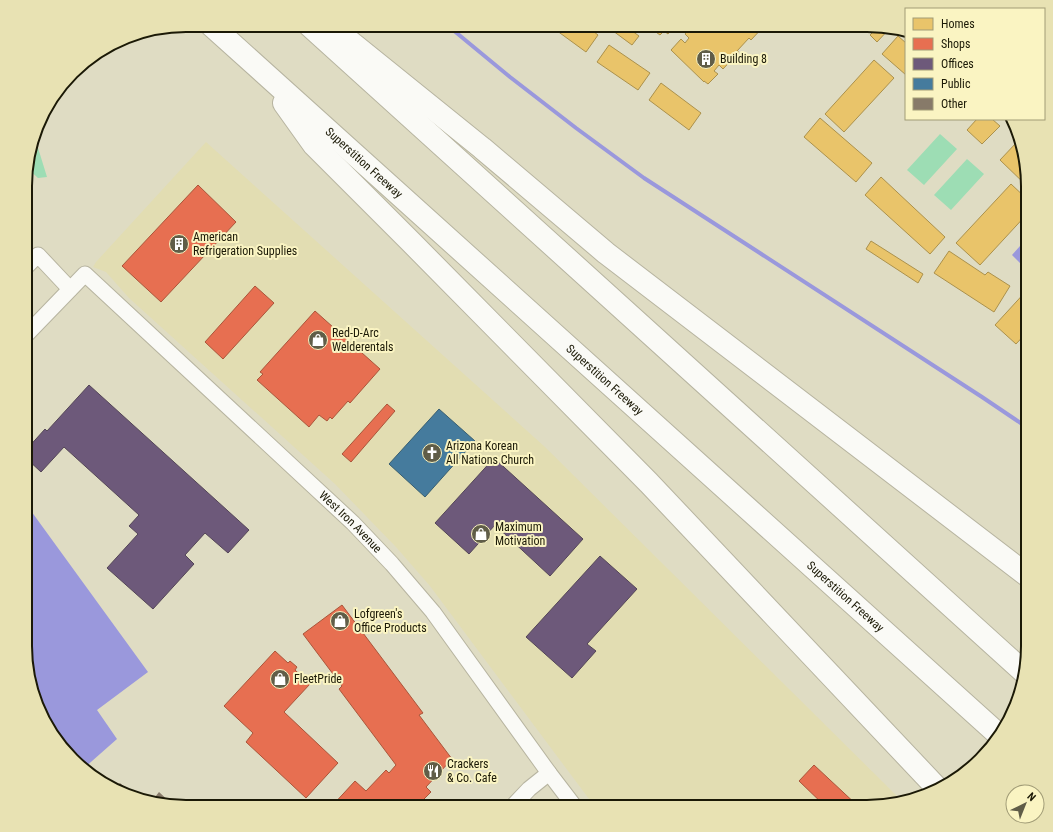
<svg xmlns="http://www.w3.org/2000/svg" width="1053" height="832" font-family="'Roboto Condensed',sans-serif">
	<style>
		.built { fill: #e2ddb2 }
		.green { fill: #9dddb4 }
		.water { fill: #9a98dc }
		.homes { fill: #e9c46a; stroke: #ab914c }
		.shops { fill: #e76f51; stroke: #aa553a }
		.offices { fill: #6d597a; stroke: #544657 }
		.public { fill: #457b9d; stroke: #385e70 }
		.lines { fill: none; stroke-linecap: round; stroke-linejoin: round }
		.stream { stroke: #9a98dc; stroke-width: 4 }
		.building { fill: #877a69 }
		.minor-casing { stroke: #b7b4a0; stroke-width: 17 }
		.highway-casing { stroke: #b7b4a0; stroke-width: 24 }
		.minor { stroke: #fafaf6; stroke-width: 15 }
		.highway { stroke: #fafaf6; stroke-width: 22 }
		.labels { text-anchor: middle; dominant-baseline: central; stroke-width: 4; stroke-linejoin: round; paint-order: stroke }
		.poi-label { font-size: 12px; fill: #1b1906; stroke: #faf4c2; text-anchor: start }
		.street-label { font-size: 12px; fill: #1b1906; stroke: #faf4c2 }
		.rim { fill: none; stroke: #1b1906; stroke-width: 2 }
	</style>
	<rect width="100%" height="100%" fill="#dfdcc3"/>
	<path class="built" d="M206,142L545,447L901,800L867,807H595L430,586L396,547L335,484L129,298L106,272L93,267L96,262Z"/>
	<path class="green" d="M940,134L957,149L924,185L907,170Z
		M35,138L47,177L38,178L26,167Z
		M967,159L984,174L951,210L934,195Z"/>
	<path class="water" d="M1020,246L1028,254V274L1020,266L1021,264L1012,255Z
		M26,504L148,672L97,710L117,739L83,769L80,767L42,718L25,657Z"/>
	<path class="homes" d="M549,25H585L598,35L586,52Z
		M605,25H624L639,36L632,45Z
		M646,25H674L668,34L664,31L660,35Z
		M693,25H765L751,40L749,38L737,51L739,52L723,69L719,65L714,71L718,74L708,84L704,81V82L671,50L681,39L685,43L689,38L685,34Z
		M879,26L890,28L877,42L870,35Z
		M898,36L906,43V75L882,54Z
		M609,45L650,73L638,90L597,62Z
		M874,60L894,78L844,132L825,114Z
		M661,83L701,113L689,130L649,100Z
		M820,118L872,163L856,182L804,137Z
		M977,119H992L1000,126L982,144L967,130Z
		M1017,142L1020,145L1028,187L1000,160Z
		M881,177L945,237L930,254L865,195Z
		M1011,184L1028,200V213L980,265L956,243Z
		M871,241L923,274L918,283L866,249Z
		M949,251L985,275L988,272L1010,286L994,312L934,273Z
		M1028,289V331L1016,344L995,325Z"/>
	<path class="shops" d="M198,185L236,222L161,302L122,266Z
		M255,286L274,303L223,359L205,342Z
		M315,311L380,369L350,403L348,401L332,419L330,417L327,421L319,415L309,427L257,380L263,374L260,372Z
		M387,404L395,411L351,462L342,454Z
		M342,605L423,713L419,715L452,759L426,787L431,792L416,807H331L355,781L366,791L386,770L389,773L396,765L339,689L342,686L303,634Z
		M275,651L288,663L290,661L297,667L295,670L310,684L284,712L338,763L306,798L246,742L253,733L224,706Z
		M814,765L859,807H826L799,781Z"/>
	<path class="offices" d="M89,385L249,530L228,553L205,533L185,555L194,564L153,609L107,568L138,534L129,526L139,515L64,447L41,472L26,458V450L45,429L47,431Z
		M494,458L583,539L550,576L495,525L469,554L435,523Z
		M600,556L637,589L587,644L596,651L572,678L526,637Z"/>
	<path class="public" d="M439,409L475,441L425,497L389,464Z"/>
	<g class="lines">
		<path class="stream" d="M447,25L510,77L576,128L644,178L982,397L1028,428"/>
	</g>
	<path class="building" d="M120,783L136,798L124,795L115,789Z
		M159,792L173,805L172,806L152,801Z"/>
	<g class="lines">
		<defs>
			<g id="minor">
				<path d="M26,267L38,255L70,289"/>
				<path id="s1" d="M26,335L85,274L353,523L392,564L433,612L549,773L575,807"/>
				<path d="M512,807L529,789L549,773"/>
			</g>
			<g id="highway">
				<path id="s2" d="M211,25L999,735"/>
				<path d="M309,25L1024,672"/>
				<path d="M332,27L482,148L606,253L1028,576"/>
				<path d="M284,103L314,145L411,242L649,483L938,789"/>
			</g>
		</defs>
		<use href="#minor" class="minor-casing"/>
		<use href="#highway" class="highway-casing"/>
		<use href="#minor" class="minor"/>
		<use href="#highway" class="highway"/>
	</g>
	<defs>
		<symbol id="building-disc" viewBox="-11 -11 22 22"><circle r="9.5" fill="#605d48" stroke="#faf4c2"/><path d="M-4-6H4V6H1V3H-1V6H-4ZM-2.5-4.3h1.7v1.8h-1.7ZM.8-4.3h1.7v1.8H.8ZM-2.5-1h1.7V.8h-1.7ZM.8-1h1.7V.8H.8Z" fill="#fff"/></symbol>
		<symbol id="shop-disc" viewBox="-11 -11 22 22"><circle r="9.5" fill="#605d48" stroke="#faf4c2"/><path d="M-5-2.5h2.3a2.7 3.5 0 0 1 5.4 0H5L5.5 6h-11ZM-1.5-2.5h3a1.5 2.3 0 0 0-3 0Z" fill="#fff"/></symbol>
		<symbol id="church-disc" viewBox="-11 -11 22 22"><circle r="9.5" fill="#605d48" stroke="#faf4c2"/><path d="M-1.2-6h2.4v3.5h3.3v2.4h-3.3V6h-2.4V-.1h-3.3v-2.4h3.3Z" fill="#fff"/></symbol>
		<symbol id="restaurant-disc" viewBox="-11 -11 22 22"><circle r="9.5" fill="#605d48" stroke="#faf4c2"/><path d="M-5-6h1v4h1v-4h1v4h1v-4h1v5L-1.5 .5V6h-2V.5L-5-1ZM5-6V6H3V1.5H1.5Q1.5-4 5-6Z" fill="#fff"/></symbol>
	</defs>
	<g fill-rule="evenodd">
		<use href="#building-disc" x="695" y="48" width="22" height="22"/>
		<use href="#building-disc" x="168" y="233" width="22" height="22"/>
		<use href="#shop-disc" x="307" y="329" width="22" height="22"/>
		<use href="#church-disc" x="421" y="442" width="22" height="22"/>
		<use href="#shop-disc" x="470" y="523" width="22" height="22"/>
		<use href="#shop-disc" x="329" y="610" width="22" height="22"/>
		<use href="#shop-disc" x="269" y="668" width="22" height="22"/>
		<use href="#restaurant-disc" x="422" y="760" width="22" height="22"/>
	</g>
	<g class="labels">
		<g class="poi-label">
			<text x="720" y="59">Building 8</text>
			<text x="193" y="237">American<tspan x="193" dy="14">Refrigeration Supplies</tspan></text>
			<text x="332" y="333">Red-D-Arc<tspan x="332" dy="14">Welderentals</tspan></text>
			<text x="446" y="446">Arizona Korean<tspan x="446" dy="14">All Nations Church</tspan></text>
			<text x="495" y="527">Maximum<tspan x="495" dy="14">Motivation</tspan></text>
			<text x="354" y="614">Lofgreen's<tspan x="354" dy="14">Office Products</tspan></text>
			<text x="294" y="679">FleetPride</text>
			<text x="447" y="764">Crackers<tspan x="447" dy="14">&amp; Co. Cafe</tspan></text>
		</g>
		<g class="street-label">
			<text stroke="none"><textPath href="#s2" startOffset="206">Superstition Freeway</textPath></text>
			<text stroke="none"><textPath href="#s2" startOffset="530">Superstition Freeway</textPath></text>
			<text stroke="none"><textPath href="#s1" startOffset="448">West Iron Avenue</textPath></text>
			<text stroke="none"><textPath href="#s2" startOffset="854">Superstition Freeway</textPath></text>
		</g>
	</g>
	<path d="M0 0H1053V832H0ZM186 32H867A154 154 0 0 1 1021 186V646A154 154 0 0 1 867 800H186A154 154 0 0 1 32 646V186A154 154 0 0 1 186 32Z" fill="#e8e2b3" fill-rule="evenodd"/>
	<path class="rim" d="M186 32H867A154 154 0 0 1 1021 186V646A154 154 0 0 1 867 800H186A154 154 0 0 1 32 646V186A154 154 0 0 1 186 32Z"/>
	<rect x="905" y="8" width="140" height="112" fill="#faf4c2" stroke="#a19c77"/>
	<rect x="913" y="18" width="20" height="12" fill="#e9c46a" stroke="#a19c77"/>
	<text x="941" y="28" font-size="12" fill="#1b1906">Homes</text>
	<rect x="913" y="38" width="20" height="12" fill="#e76f51" stroke="#a19c77"/>
	<text x="941" y="48" font-size="12" fill="#1b1906">Shops</text>
	<rect x="913" y="58" width="20" height="12" fill="#6d597a" stroke="#a19c77"/>
	<text x="941" y="68" font-size="12" fill="#1b1906">Offices</text>
	<rect x="913" y="78" width="20" height="12" fill="#457b9d" stroke="#a19c77"/>
	<text x="941" y="88" font-size="12" fill="#1b1906">Public</text>
	<rect x="913" y="98" width="20" height="12" fill="#877a69" stroke="#a19c77"/>
	<text x="941" y="108" font-size="12" fill="#1b1906">Other</text>
	<g transform="translate(1025 804) rotate(43)"><circle r="19" fill="#faf4c2" stroke="#a19c77"/>
	<path d="M0-3L7 15L0 10L-7 15Z" fill="#605d48"/>
	<text y="-6" font-size="11" font-weight="bold" text-anchor="middle" fill="#1b1906">N</text>
	</g>
</svg>
